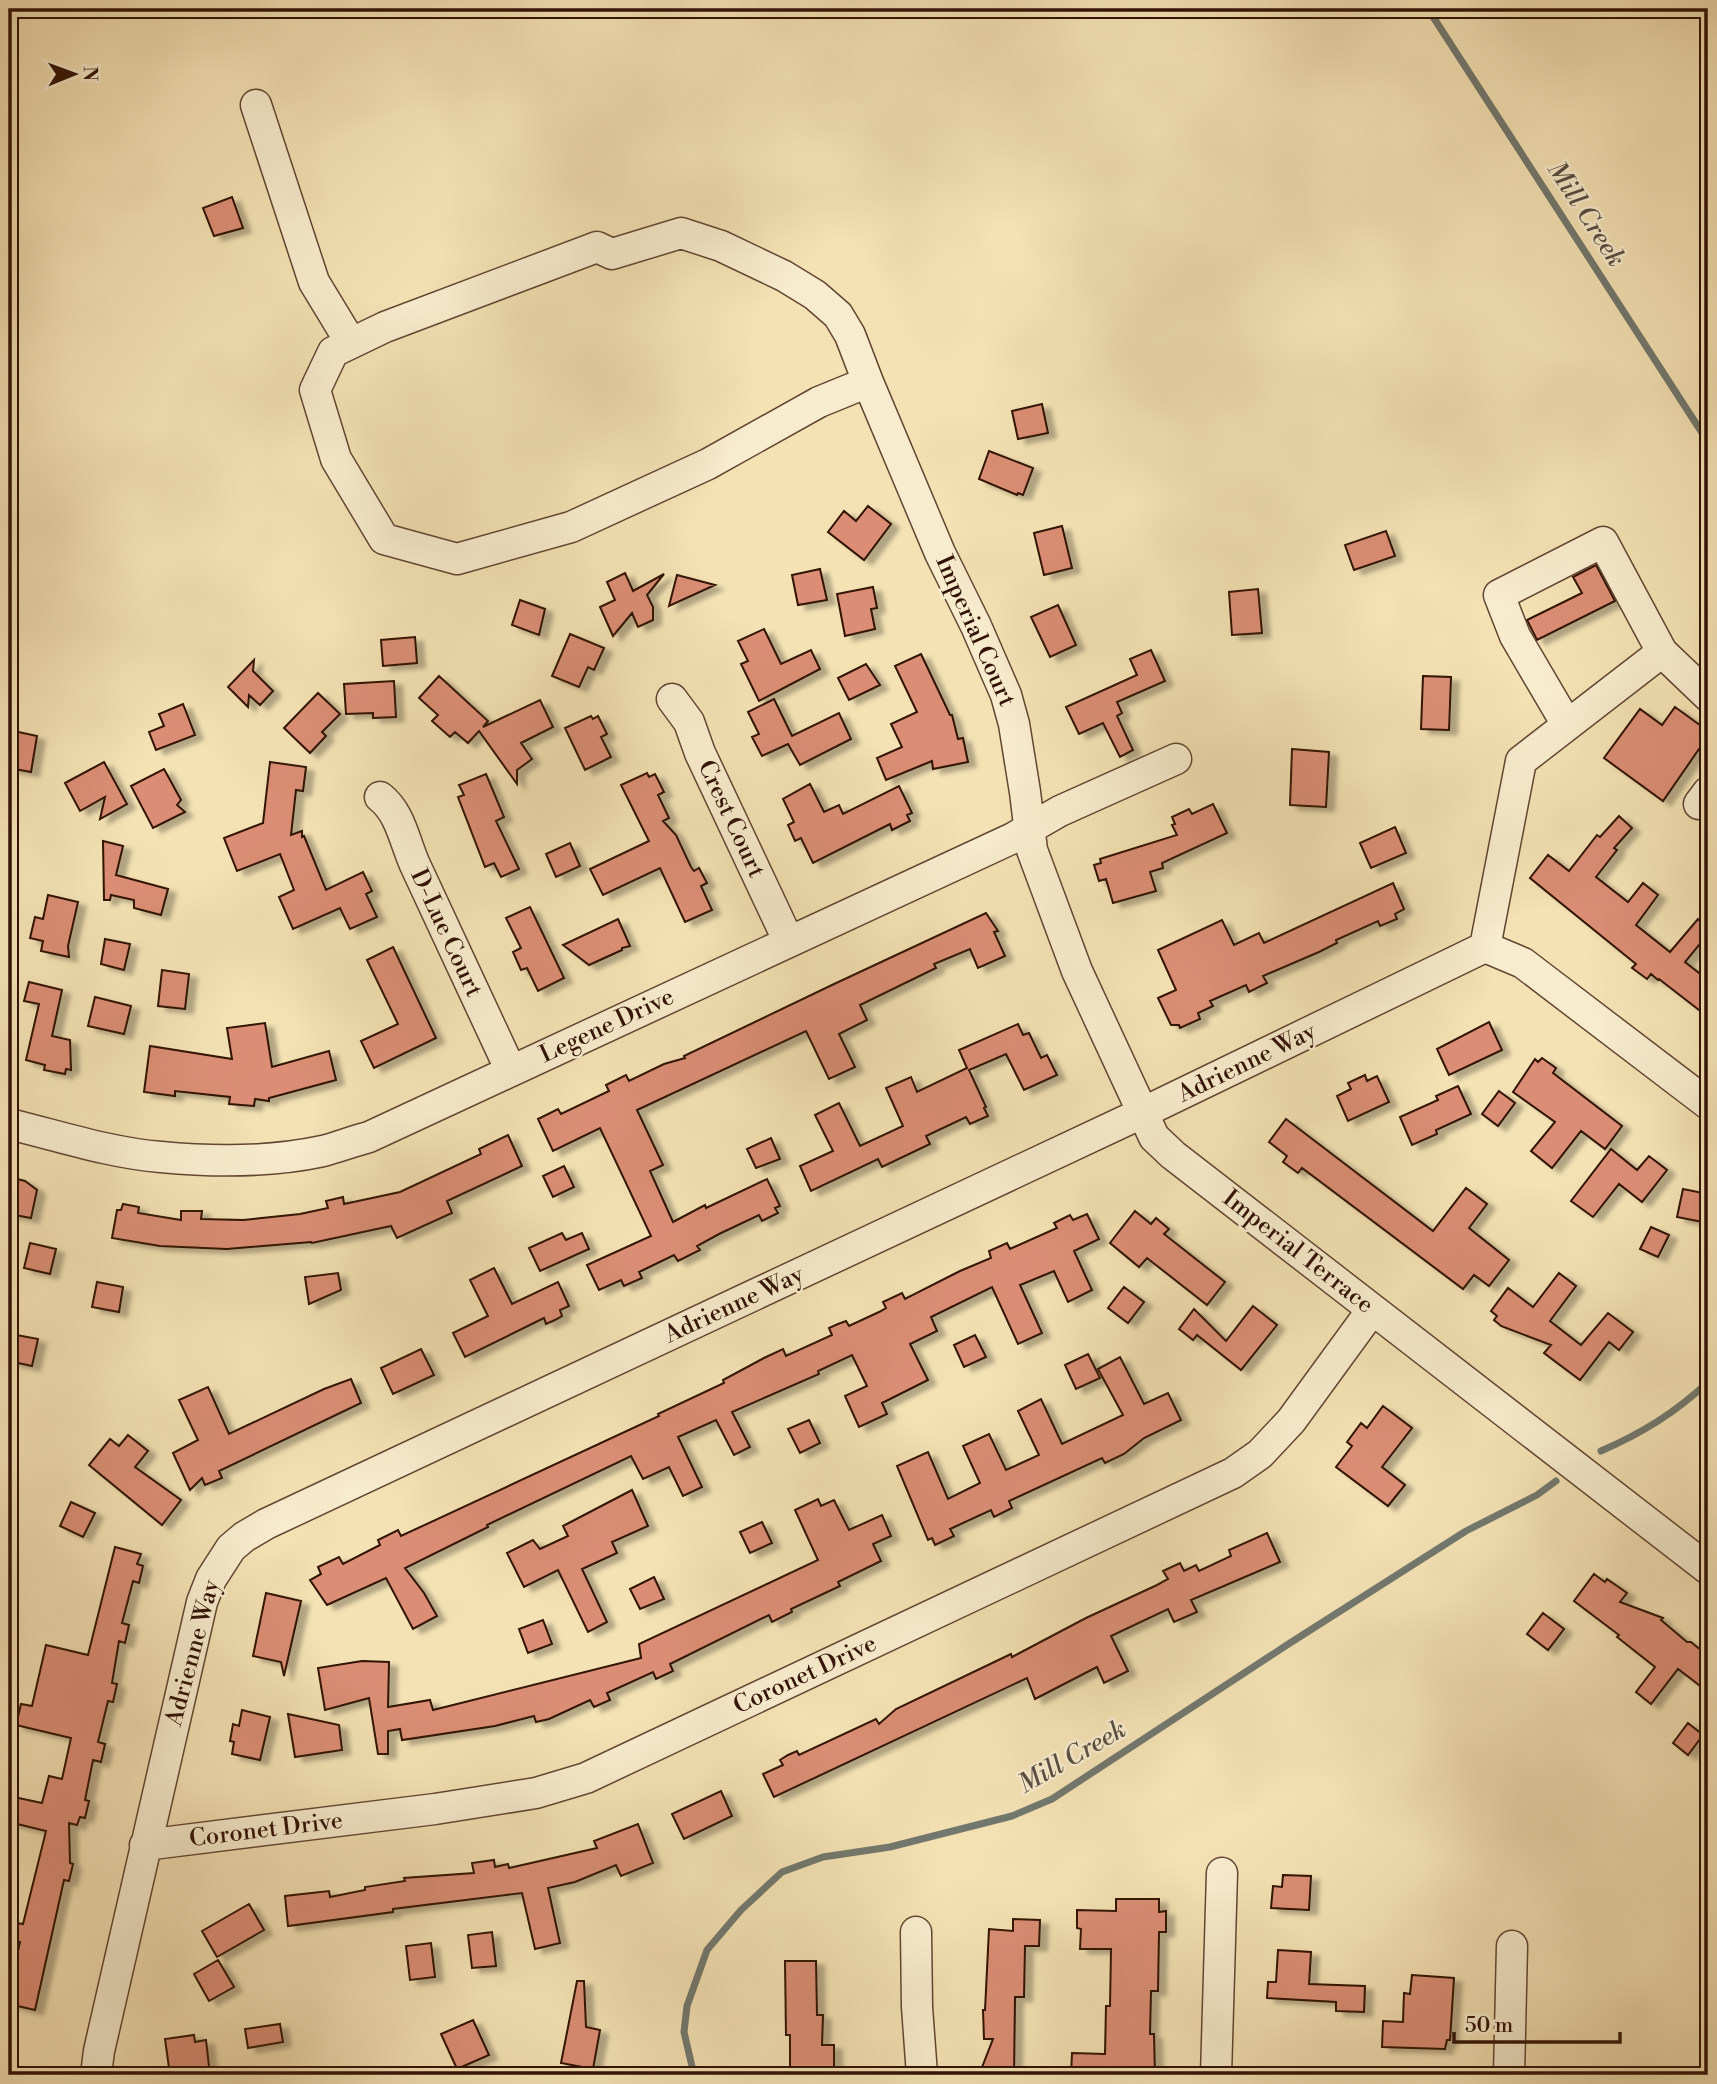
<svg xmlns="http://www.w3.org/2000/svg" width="1717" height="2084" font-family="'Libre Bodoni',serif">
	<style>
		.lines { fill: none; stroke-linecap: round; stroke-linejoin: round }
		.stream { stroke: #72786e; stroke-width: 7 }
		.building { fill: #db8e75; stroke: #311206; stroke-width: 2; filter: url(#shadow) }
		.minor-casing { stroke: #624632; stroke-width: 33 }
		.minor { stroke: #f8ecce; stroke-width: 30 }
		.labels { text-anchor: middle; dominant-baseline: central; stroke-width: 5; stroke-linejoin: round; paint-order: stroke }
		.street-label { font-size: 24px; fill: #311206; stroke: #f8ecce }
		.water-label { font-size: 26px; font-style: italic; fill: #574e43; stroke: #f8ecce }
	</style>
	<defs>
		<filter id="shadow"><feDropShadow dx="8" dy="4.5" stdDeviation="2" flood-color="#0004"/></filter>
	</defs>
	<rect width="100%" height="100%" fill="#f4e2b4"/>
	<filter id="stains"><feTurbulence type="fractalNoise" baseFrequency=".00286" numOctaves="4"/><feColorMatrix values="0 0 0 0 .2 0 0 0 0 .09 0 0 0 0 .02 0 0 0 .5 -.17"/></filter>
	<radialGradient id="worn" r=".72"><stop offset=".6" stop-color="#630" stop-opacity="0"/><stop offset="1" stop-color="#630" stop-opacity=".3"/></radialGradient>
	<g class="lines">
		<path class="stream" d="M1428,9L1708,442
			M1601,1451C1642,1433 1675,1413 1708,1382
			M694,2075L684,2032L687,2006L707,1950L741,1910L782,1872L823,1857L890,1847L1012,1816L1052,1799L1290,1643L1466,1531L1537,1495L1556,1481"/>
	</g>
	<path class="building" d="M232,197L243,228L214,236L203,208Z
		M1042,404L1048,433L1018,439L1012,411Z
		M989,451L1033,468L1023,495L1018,493L1017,495L979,479Z
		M868,506L891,524L864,560L828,532L844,511L856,521Z
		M1062,526L1072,568L1044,575L1034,533Z
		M1386,531L1395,556L1354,570L1345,545Z
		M1596,565L1615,601L1537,640L1527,620L1582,593L1573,577Z
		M820,569L827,600L798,605L792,575Z
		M625,573L633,591L664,574L647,595L653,607V620L638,627L632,613L613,636L600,607L615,600L607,582Z
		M677,575L715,585L669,606Z
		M873,587L877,608L871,609L875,629L845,636L837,594Z
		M1258,589L1262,633L1232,635L1229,592Z
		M520,600L545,609L539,635L512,625Z
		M1058,605L1076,645L1050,657L1031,617Z
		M764,629L781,664L811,650L820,669L759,701L741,664L748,661L738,641Z
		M570,634L604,648L594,670L588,667L579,687L552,676Z
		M415,637L417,663L383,666L381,640Z
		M1151,650L1165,681L1117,702L1122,713L1117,716L1133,750L1120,757L1103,723L1079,734L1066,707L1137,675L1130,659Z
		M921,654L950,715H952L958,739L963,738L968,762L933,769L932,761L886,780L877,758L902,747L891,724L917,712L895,666Z
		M254,660L253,671L273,691L260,705L249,695L248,707L228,687Z
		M866,664L880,685L849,700L838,678Z
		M439,676L488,721L483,727L540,700L553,727L521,743L532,759L517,770V784L479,731L468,743L455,732L450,737L432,721L438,715L419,698Z
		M1423,676L1451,677L1449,730L1421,729Z
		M394,681L396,717L373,718V713L346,714L344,684Z
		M318,693L340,714L322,732L326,736L310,753L284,728Z
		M774,699L792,736L839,713L851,739L800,765L788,744L762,756L752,737L759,734L748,712Z
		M183,704L195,735L156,750L149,732L164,726L159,714Z
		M1675,707L1708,731V736L1663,801L1604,758L1640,709L1662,725Z
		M591,716L593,719L598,716L607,734L601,737L611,757L585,770L565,728Z
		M9,730L37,736L31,772L9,768Z
		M1292,749L1329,752L1326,807L1290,805Z
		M104,762L127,804L100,819L105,797L80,811L65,783Z
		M270,762L306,767L303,791L296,790L291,835L302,831V837L304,836L326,890L363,872L372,891L366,894L377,917L350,929L340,908L293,929L279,897L294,890L280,854L237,871L224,838L263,823Z
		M164,769L181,800L177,805L185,812L153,828L131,786Z
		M647,773L649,777L655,774L664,792L658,795L669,818L663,821L676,835L691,867L694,871L699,868L707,883L701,886L712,910L685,922L660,868L603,895L590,869L649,841L621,785Z
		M486,774L504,817L496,821L519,869L501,877L494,863L485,867L458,797L464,795L459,785Z
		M810,784L824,812L839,805L843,814L899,786L912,813L907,815L910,821L892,830L890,824L813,863L801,838L795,841L788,825L794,822L783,799Z
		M1213,804L1227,833L1162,863L1163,868L1150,872L1156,891L1113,903L1106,879L1099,881L1094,865L1101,863L1100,859L1177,835L1172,825L1175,824L1172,817L1189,809L1192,814Z
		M1619,816L1632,828L1614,848L1617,850L1596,877L1628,902L1643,883L1658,895L1636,925L1670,952L1698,919L1708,928V934L1685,962L1708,980V1017L1659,979L1658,980L1651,974L1647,979L1632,968L1636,964L1530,878L1548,855L1569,871L1597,835L1600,837Z
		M1395,827L1406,853L1371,868L1360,843Z
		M103,841L123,846L116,875L168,889L161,915L134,908V900L111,895L110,900H104Z
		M570,843L580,866L556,877L546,854Z
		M1393,883L1404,909L1395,914L1397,919L1380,926L1378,921L1336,940L1337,943L1319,952L1263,976L1267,983L1249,992L1246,985L1210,1001L1213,1006L1198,1013L1200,1019L1180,1028L1179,1025H1171L1158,998L1176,990L1158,950L1222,920L1234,945L1259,933L1264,943Z
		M48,895L78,902L68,946L69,957L41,951L43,941L30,938L35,917L43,919Z
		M530,907L564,978L538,991L527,968L521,970L513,952L521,948L506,918Z
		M986,913L998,931L994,932L1005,956L978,968L970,949L934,964L936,968L860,1005L867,1020L839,1034L855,1067L829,1079L806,1031L637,1110L663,1165L650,1171L673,1222L705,1205L706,1208L767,1179L780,1206L775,1208L778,1213L762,1221L759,1215L719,1234L697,1246L700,1250L678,1261L674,1255L639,1272L642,1278L624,1286L621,1280L599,1290L587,1265L651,1236L600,1128L553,1151L538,1119L558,1109L561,1114L609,1091L606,1085L626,1075L629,1081L664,1064L685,1058L684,1056L832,985Z
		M618,919L630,946L622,948V950L589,965L563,945Z
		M105,939L130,944L124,970L101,964Z
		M393,947L436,1038L374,1068L361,1041L398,1024L367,960Z
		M162,970L189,974L185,1009L158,1006Z
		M29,982L62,990L52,1036L70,1040L71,1070L66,1069L65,1074L44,1070L45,1065L26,1060L39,1004L24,1001Z
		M95,997L131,1006L124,1034L88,1026Z
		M1489,1022L1502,1050L1449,1075L1437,1049Z
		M265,1023L272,1067L329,1051L336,1080L269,1098V1101L255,1099L254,1106L229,1104L230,1097L175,1091V1096L144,1092L150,1046L232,1059L227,1028Z
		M1018,1024L1023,1035L1029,1033L1041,1058L1047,1055L1057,1075L1024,1090L1006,1054L969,1070L986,1107L984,1108L988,1116L970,1124L966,1117L926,1136L930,1144L882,1167L878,1159L811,1191L800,1166L833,1151L815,1115L839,1103L860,1146L903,1126L886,1088L911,1077L917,1092L967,1068L959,1050Z
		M1542,1058L1556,1068L1553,1073L1622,1126L1605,1149L1581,1131L1552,1168L1531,1151L1555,1122L1513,1092L1535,1059L1538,1062Z
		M1365,1075L1367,1081L1377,1076L1389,1102L1348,1121L1337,1096L1351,1089L1348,1083Z
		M1458,1086L1471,1114L1436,1130L1437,1134L1412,1145L1400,1117L1438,1100L1436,1096Z
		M1499,1091L1515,1103L1498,1126L1482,1114Z
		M1286,1119L1433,1231L1466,1188L1487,1204L1469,1228L1509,1260L1489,1286L1474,1275L1463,1289L1302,1168L1298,1173L1283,1162L1287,1156L1269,1142Z
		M508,1135L522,1166L447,1201L452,1213L397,1238L391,1226L312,1243L311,1242L227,1249L160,1246L112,1238L117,1210H121L123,1204L139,1207L138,1213L181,1220V1211H202L201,1219L243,1220L300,1214L328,1208L326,1201L343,1197L344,1204L400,1192L481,1154L479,1149Z
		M771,1138L780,1159L756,1168L747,1149Z
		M1611,1149L1637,1170L1649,1156L1667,1170L1642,1202L1619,1184L1593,1217L1571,1201Z
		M564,1166L574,1187L553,1197L543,1176Z
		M9,1177L25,1181L37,1190L31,1218L9,1214Z
		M1683,1189L1708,1194V1223L1677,1217Z
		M1135,1211L1151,1224L1156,1218L1169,1229L1164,1234L1225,1282L1207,1305L1147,1258L1139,1267L1110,1243Z
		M1087,1214L1099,1239L1074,1251L1092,1290L1068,1302L1054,1271L1020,1285L1042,1333L1018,1344L992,1287L931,1317L937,1331L910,1344L928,1380L882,1403L887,1414L859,1427L845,1396L867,1386L852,1355L818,1371L819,1374L732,1412L750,1447L734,1455L716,1420L678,1437L702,1487L683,1496L669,1467L643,1479L631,1456L487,1525L488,1527L405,1568L424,1593L437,1616L413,1629L386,1578L327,1605L310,1580L321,1574L318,1567L339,1557L343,1564L380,1545L378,1540L398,1530L401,1536L659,1416L658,1414L724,1383L723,1380L764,1358L783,1349L786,1356L832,1335L829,1328L838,1324L846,1321L849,1326L879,1312L886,1308L883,1302L902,1293L905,1299L960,1271L991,1258L989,1251L1007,1243L1010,1249L1057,1228L1054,1223L1070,1215L1073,1220Z
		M1651,1227L1669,1235L1658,1257L1640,1249Z
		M562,1233L566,1240L582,1233L589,1249L540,1271L529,1248Z
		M30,1243L56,1249L50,1274L24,1268Z
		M494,1268L512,1304L558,1282L569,1306L560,1310L562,1316L555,1320L546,1324L544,1318L465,1357L453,1333L488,1316L470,1280Z
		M338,1273L341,1290L309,1304L305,1277Z
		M1559,1273L1576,1286L1550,1321L1581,1345L1608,1313L1633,1332L1619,1350L1609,1342L1580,1380L1544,1353L1551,1345L1501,1326L1494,1320L1497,1316L1491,1311L1508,1288L1533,1307Z
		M97,1282L123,1287L119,1312L92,1307Z
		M1124,1287L1144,1302L1128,1323L1108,1308Z
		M1253,1306L1277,1325L1241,1370L1197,1335L1193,1340L1179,1329L1194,1309L1226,1341Z
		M11,1334L38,1339L32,1366L9,1361Z
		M975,1335L986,1357L964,1367L954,1345Z
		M421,1349L434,1375L393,1394L381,1368Z
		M1088,1354L1100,1378L1076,1389L1065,1365Z
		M1120,1357L1144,1404L1168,1393L1181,1420L1144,1438L1124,1454L1105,1463L1102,1458L1009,1501L1012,1508L994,1517L991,1510L950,1529L954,1536L935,1545L932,1538L928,1540L897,1466L928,1452L948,1499L980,1483L963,1446L989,1434L1006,1470L1039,1455L1018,1411L1041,1399L1062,1444L1123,1415L1098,1369Z
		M351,1379L361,1403L219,1471L222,1478L205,1485L202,1478L190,1490L173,1453L198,1440L179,1400L208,1387L229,1434L324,1389Z
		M1383,1406L1412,1428L1382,1467L1405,1485L1388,1506L1336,1467L1352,1446L1347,1442L1361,1423L1367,1428Z
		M809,1420L820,1443L800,1453L788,1429Z
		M128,1435L148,1451L135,1467L181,1500L162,1525L89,1465L110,1439L119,1446Z
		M632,1490L648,1526L612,1542L617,1553L582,1569L607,1622L588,1632L558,1570L524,1587L507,1553L533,1540L540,1549L568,1536L563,1526Z
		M818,1499L821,1506L834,1500L849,1530L882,1515L891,1536L873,1544L881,1561L838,1582L840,1586L791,1609L792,1612L772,1622L769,1615L670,1664L673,1671L656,1679L653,1672L607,1693L610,1700L594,1707L590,1700L549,1719L536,1722L534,1716L495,1726L402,1740L400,1729L388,1731V1754H378L369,1698L325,1710L318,1668L362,1661L389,1662L388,1707L430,1700L433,1710L641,1658L639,1644L818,1560L795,1510Z
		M71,1502L95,1513L83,1537L60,1526Z
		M762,1522L772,1543L750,1553L740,1532Z
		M1267,1533L1280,1562L1191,1600L1197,1612L1174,1622L1168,1609L1111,1636L1128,1671L1104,1683L1097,1667L1035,1699L1027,1678L774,1797L763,1774L783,1765L780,1760L788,1755L797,1751L799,1755L876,1719L879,1724L896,1709L1011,1654L1012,1657L1086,1618L1157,1585L1168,1579L1163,1571L1180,1563L1184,1571L1196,1565L1199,1571L1231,1556L1229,1550Z
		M115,1547L141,1554L137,1564L143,1566L139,1583L133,1581L122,1623L129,1625L125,1643L119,1641L112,1683L117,1684L113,1702L108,1701L98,1742L105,1744L101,1762L93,1760L85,1800L89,1801L85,1818L80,1817L77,1825L69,1823L70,1863L73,1864L69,1881L64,1880L35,2010L9,2004V1992L20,1942L9,1939V1934L11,1922L23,1924L46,1831L9,1822V1796L42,1803L49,1776L62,1779L71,1738L16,1725L21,1704L32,1706L46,1645L88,1655Z
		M1594,1574L1605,1582L1607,1579L1627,1593L1620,1602L1663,1618L1661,1620L1687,1642H1691L1708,1656V1692L1678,1669L1651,1704L1636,1692L1655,1667L1617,1637L1619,1635L1574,1601Z
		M654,1577L664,1599L640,1609L630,1589Z
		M266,1593L301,1601L284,1676L281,1662L253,1656Z
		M1543,1613L1564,1629L1548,1650L1527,1634Z
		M543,1620L552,1644L528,1653L519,1629Z
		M242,1710L270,1717L260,1760L232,1754L234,1742L230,1741L233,1724L239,1726Z
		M288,1714L339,1725L342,1750L295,1757Z
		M1688,1723L1703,1735L1688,1755L1673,1743Z
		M721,1791L732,1816L684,1839L672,1814Z
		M638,1824L653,1863L621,1876L616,1865L575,1882L548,1888L560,1943L535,1949L522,1893L393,1909V1912L288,1926L285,1896L329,1891L330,1897L365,1890V1887L405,1881L404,1878L474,1873L472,1863L494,1860L495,1867L508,1864L509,1868L597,1848L594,1841Z
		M1283,1875L1311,1876L1309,1910L1271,1908L1273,1886L1282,1887Z
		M1116,1899H1159V1912L1166,1911V1932H1159L1158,1991H1151L1150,2034H1154L1155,2075H1071L1072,2053L1105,2054L1106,2006H1110L1111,1949H1080L1081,1929L1077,1928V1910L1116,1911Z
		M249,1904L264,1930L217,1957L202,1931Z
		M1013,1919L1040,1920L1039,1946H1025L1024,1997H1015L1014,2075H979L993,2039H984L983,2010H985L989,1929L1013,1931Z
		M492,1932L496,1966L472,1968L468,1935Z
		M431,1943L435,1977L410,1980L406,1946Z
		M1278,1950L1311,1952L1309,1984L1365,1986L1364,2012L1336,2011V2002L1267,1998L1268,1982H1276Z
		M218,1960L234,1987L209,2001L194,1974Z
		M785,1961H816L817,2015H823L822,2045H834V2075H794V2069H790V2035H786Z
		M1412,1975L1454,1978L1450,2040H1447L1445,2049L1382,2047L1383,2021L1403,2022L1404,1993L1410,1994Z
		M577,1981H584L586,2027L600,2030L593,2069L561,2063Z
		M473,2020L489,2055L457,2069L441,2034Z
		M280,2024L283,2042L248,2048L245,2029Z
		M194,2035L195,2042L206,2040L210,2075H170L165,2039Z"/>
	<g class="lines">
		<defs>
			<path id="minor" d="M256,105L314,282L351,343
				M868,382L850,335L838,315L815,295L784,276L721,246L681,233L612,254L597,247L385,327L333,352L315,390L336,459L384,539L457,559L571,527L708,464L819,402L868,382L940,553L976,626L1006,695L1014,724L1025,792L1032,850L1077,971L1154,1137L1173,1155L1708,1569
				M672,699L689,722L700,753L788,940
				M1566,723L1515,636L1499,595L1603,542L1662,652L1708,696
				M380,797C401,813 405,844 416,867C448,935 479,1003 511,1071
				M1699,804L1708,792
				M1485,947L1521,761L1662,652
				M9,1124C59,1136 110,1153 161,1157C213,1162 272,1162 323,1151C338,1147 354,1141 369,1137L1013,838L1060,811L1176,759
				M145,1845L435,1809L536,1793L586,1778L1233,1473L1260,1454L1291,1421L1372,1310
				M916,1932L917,2007L922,2075
				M96,2075L99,2051L202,1602L211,1579L231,1548L244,1537L266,1524L1142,1113L1485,947L1523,963L1708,1104
				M1216,2075L1222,1873
				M1509,2075L1512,1946"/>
		</defs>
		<use href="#minor" class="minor-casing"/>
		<use href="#minor" class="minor"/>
	</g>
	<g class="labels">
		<g class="street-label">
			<text transform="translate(975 631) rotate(66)">Imperial Court</text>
			<text transform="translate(731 819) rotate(65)">Crest Court</text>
			<text transform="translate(446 933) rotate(65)">D-Lue Court</text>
			<text transform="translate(607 1026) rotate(-25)">Legene Drive</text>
			<text transform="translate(1247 1063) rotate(-26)">Adrienne Way</text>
			<text transform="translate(1298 1252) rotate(38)">Imperial Terrace</text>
			<text transform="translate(734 1305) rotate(-25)">Adrienne Way</text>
			<text transform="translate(193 1653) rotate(-75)">Adrienne Way</text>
			<text transform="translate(805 1675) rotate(-25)">Coronet Drive</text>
			<text transform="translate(266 1830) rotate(-7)">Coronet Drive</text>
		</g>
		<g class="water-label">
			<text transform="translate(1586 214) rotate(57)">Mill Creek</text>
			<text transform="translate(1072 1757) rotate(-30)">Mill Creek</text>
		</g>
	</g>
	<rect width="1717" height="2084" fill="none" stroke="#f4e2b4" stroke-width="35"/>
	<rect x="10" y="10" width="1696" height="2063" fill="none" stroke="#311206" stroke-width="3.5"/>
	<rect x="18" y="18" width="1682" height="2049" fill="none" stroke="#311206" stroke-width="2"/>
	<g transform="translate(74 74) rotate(89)" stroke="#f8ecce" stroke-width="5" paint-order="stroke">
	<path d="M0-5L12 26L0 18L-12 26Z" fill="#311206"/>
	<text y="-10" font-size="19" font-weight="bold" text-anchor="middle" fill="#311206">N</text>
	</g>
	<path d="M1454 2032v10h166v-10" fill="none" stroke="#311206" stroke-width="3.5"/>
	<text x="1465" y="2032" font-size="21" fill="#311206" stroke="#f8ecce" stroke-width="5" paint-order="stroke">50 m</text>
	<rect width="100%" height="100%" filter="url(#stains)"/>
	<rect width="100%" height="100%" fill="url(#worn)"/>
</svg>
